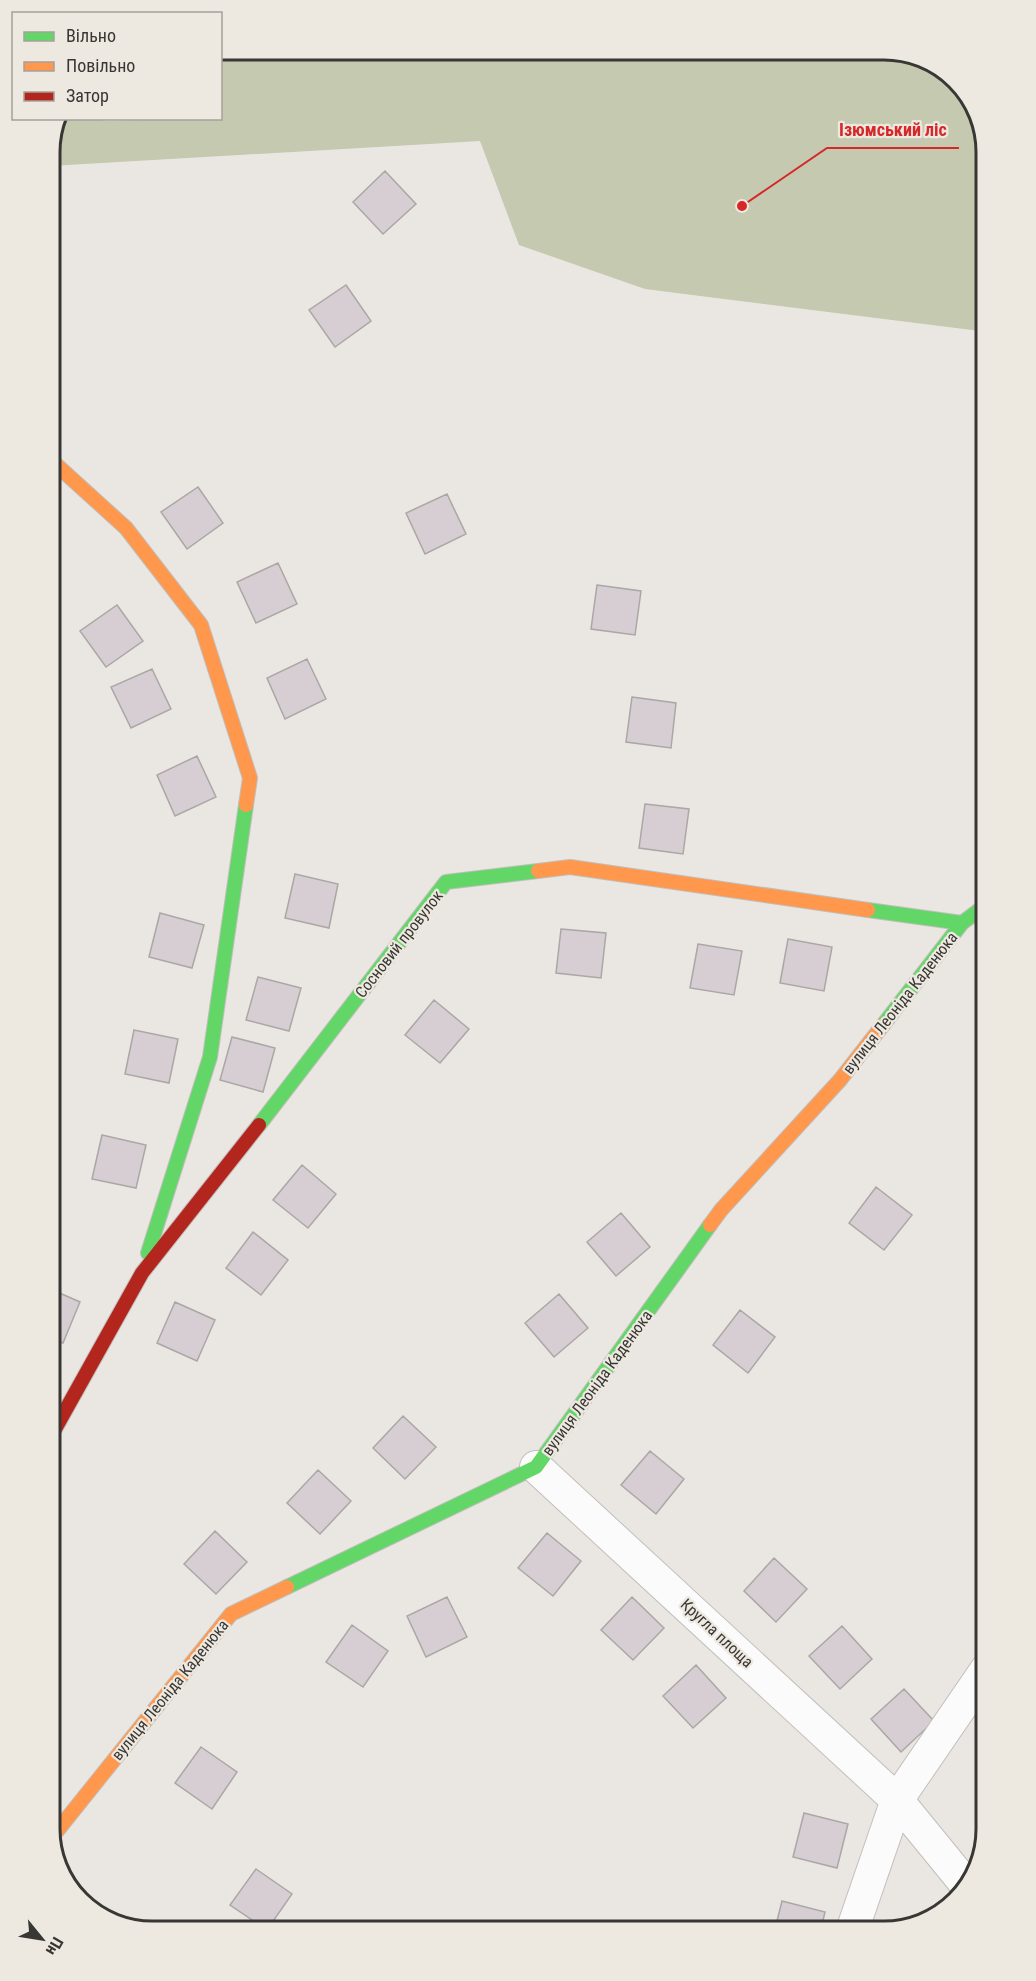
<svg xmlns="http://www.w3.org/2000/svg" width="1036" height="1981" font-family="'Roboto Condensed',sans-serif">
	<style>
		.forest { fill: #c4c9af }
		.building { fill: #d6ced2; stroke: #aaa7a6; stroke-width: 1.5 }
		.lines { fill: none; stroke-linecap: round; stroke-linejoin: round }
		.street-casing { stroke: #c1bfbc; stroke-width: 34 }
		.fast-casing { stroke: #c1bfbc; stroke-width: 16 }
		.slow-casing { stroke: #c1bfbc; stroke-width: 16 }
		.jam-casing { stroke: #c1bfbc; stroke-width: 16 }
		.street { stroke: #fcfbfb; stroke-width: 32 }
		.fast { stroke: #63d668; stroke-width: 14 }
		.slow { stroke: #ff974d; stroke-width: 14 }
		.jam { stroke: #b3261e; stroke-width: 14 }
		.labels { text-anchor: middle; dominant-baseline: central; stroke-width: 4.5; stroke-linejoin: round; paint-order: stroke }
		.street-label { font-size: 16px; fill: #393734; stroke: #ede8e0 }
		.rim { fill: none; stroke: #393734; stroke-width: 3 }
		.leader { fill: none; stroke: #d62828; stroke-width: 2 }
		.callout-dot { fill: #d62828; stroke: #ede8e0; stroke-width: 2 }
		.callout-label { font-size: 18px; text-anchor: middle; font-weight: bold; fill: #d62828; stroke: #ede8e0; stroke-width: 4.5; stroke-linejoin: round; paint-order: stroke }
	</style>
	<rect width="100%" height="100%" fill="#eae7e3"/>
	<path class="forest" d="M891,50L946,70L979,113L980,331L645,289L519,245L480,141L50,166V145L62,119H100L104,121L220,118L221,56Z"/>
	<path class="building" d="M385,171L416,204L383,234L353,202Z
		M346,285L371,321L335,347L309,310Z
		M198,487L223,523L187,549L161,512Z
		M447,494L466,534L425,554L406,513Z
		M278,563L297,604L256,623L237,582Z
		M597,585L641,591L635,635L591,629Z
		M117,605L143,641L106,667L80,631Z
		M307,659L326,699L285,719L267,678Z
		M152,669L171,709L131,728L111,687Z
		M632,697L676,703L671,748L626,742Z
		M197,756L216,797L175,816L157,775Z
		M645,804L689,809L683,854L639,848Z
		M295,874L338,884L329,928L285,918Z
		M160,913L204,925L192,968L149,957Z
		M561,929L606,933L601,978L556,973Z
		M788,939L832,947L824,991L780,983Z
		M698,944L742,951L734,995L690,988Z
		M258,977L301,988L289,1031L246,1020Z
		M434,1000L469,1029L440,1063L405,1035Z
		M134,1030L178,1039L169,1083L125,1074Z
		M232,1037L275,1048L263,1092L220,1080Z
		M102,1135L146,1145L136,1188L92,1179Z
		M302,1165L336,1194L308,1228L273,1200Z
		M876,1187L912,1215L884,1250L849,1223Z
		M621,1213L650,1247L616,1276L587,1242Z
		M253,1232L288,1260L261,1295L226,1268Z
		M55,1291L80,1302L63,1343L55,1340Z
		M559,1294L588,1328L554,1357L525,1323Z
		M175,1302L215,1320L197,1361L157,1343Z
		M740,1310L775,1337L748,1373L713,1345Z
		M403,1416L436,1447L405,1479L373,1448Z
		M650,1451L684,1479L656,1514L621,1485Z
		M318,1470L351,1501L320,1534L287,1503Z
		M215,1531L247,1562L216,1594L184,1564Z
		M547,1533L581,1561L553,1596L518,1568Z
		M774,1558L807,1589L776,1622L744,1591Z
		M447,1597L467,1637L426,1657L407,1616Z
		M632,1597L664,1628L633,1660L601,1630Z
		M352,1625L388,1651L363,1687L326,1662Z
		M842,1626L872,1659L840,1689L809,1656Z
		M696,1665L726,1698L693,1728L663,1696Z
		M904,1689L934,1721L901,1752L871,1719Z
		M201,1747L237,1772L212,1809L175,1783Z
		M804,1813L848,1824L837,1868L793,1857Z
		M256,1869L292,1894L267,1930L230,1905Z
		M782,1901L825,1912L822,1925H776Z"/>
	<g class="lines">
		<defs>
			<path id="street" d="M536,1467L897,1800L968,1887
				M854,1925L897,1800L986,1670"/>
			<path id="fast" d="M868,910L962,923
				M883,1025L962,923L982,908
				M259,1125L446,882L538,871
				M148,1253L210,1057L246,805
				M287,1587L536,1467L710,1225"/>
			<path id="slow" d="M51,460L126,528L201,625L250,778L246,805
				M538,871L570,867L868,910
				M710,1225L721,1210L840,1080L883,1025
				M57,1831L231,1614L287,1587"/>
			<path id="jam" d="M55,1429L142,1273L259,1125"/>
		</defs>
		<use href="#street" class="street-casing"/>
		<use href="#fast" class="fast-casing"/>
		<use href="#slow" class="slow-casing"/>
		<use href="#jam" class="jam-casing"/>
		<use href="#street" class="street"/>
		<use href="#fast" class="fast"/>
		<use href="#slow" class="slow"/>
		<use href="#jam" class="jam"/>
	</g>
	<g class="labels">
		<g class="street-label">
			<text transform="translate(399 944) rotate(-52)">Сосновий провулок</text>
			<text transform="translate(900 1003) rotate(-52)">вулиця Леоніда Каденюка</text>
			<text transform="translate(597 1383) rotate(-54)">вулиця Леоніда Каденюка</text>
			<text transform="translate(717 1633) rotate(43)">Кругла площа</text>
			<text transform="translate(170 1690) rotate(-51)">вулиця Леоніда Каденюка</text>
		</g>
	</g>
	<path d="M0 0H1036V1981H0ZM152 60H884A92 92 0 0 1 976 152V1829A92 92 0 0 1 884 1921H152A92 92 0 0 1 60 1829V152A92 92 0 0 1 152 60Z" fill="#ede8e0" fill-rule="evenodd"/>
	<path class="rim" d="M152 60H884A92 92 0 0 1 976 152V1829A92 92 0 0 1 884 1921H152A92 92 0 0 1 60 1829V152A92 92 0 0 1 152 60Z"/>
	<path class="leader" d="M742 206L827 148H959"/>
	<circle class="callout-dot" cx="742" cy="206" r="6"/>
	<g class="callout-label">
		<text x="893" y="136">Ізюмський ліс</text>
	</g>
	<rect x="12" y="12" width="210" height="108" fill="#ede8e0" stroke="#a5a19b" stroke-width="1.5"/>
	<rect x="24" y="32" width="30" height="9" fill="#63d668" stroke="#a5a19b" stroke-width="1.5"/>
	<text x="66" y="42" font-size="18" fill="#393734">Вільно</text>
	<rect x="24" y="62" width="30" height="9" fill="#ff974d" stroke="#a5a19b" stroke-width="1.5"/>
	<text x="66" y="72" font-size="18" fill="#393734">Повільно</text>
	<rect x="24" y="92" width="30" height="9" fill="#b3261e" stroke="#a5a19b" stroke-width="1.5"/>
	<text x="66" y="102" font-size="18" fill="#393734">Затор</text>
	<g transform="translate(42 1939) rotate(120)" stroke="#ede8e0" stroke-width="4.5" paint-order="stroke">
	<path d="M0-4.5L10 22L0 15L-10 22Z" fill="#393734"/>
	<text y="-9" font-size="16" font-weight="bold" text-anchor="middle" fill="#393734">Пн</text>
	</g>
</svg>
